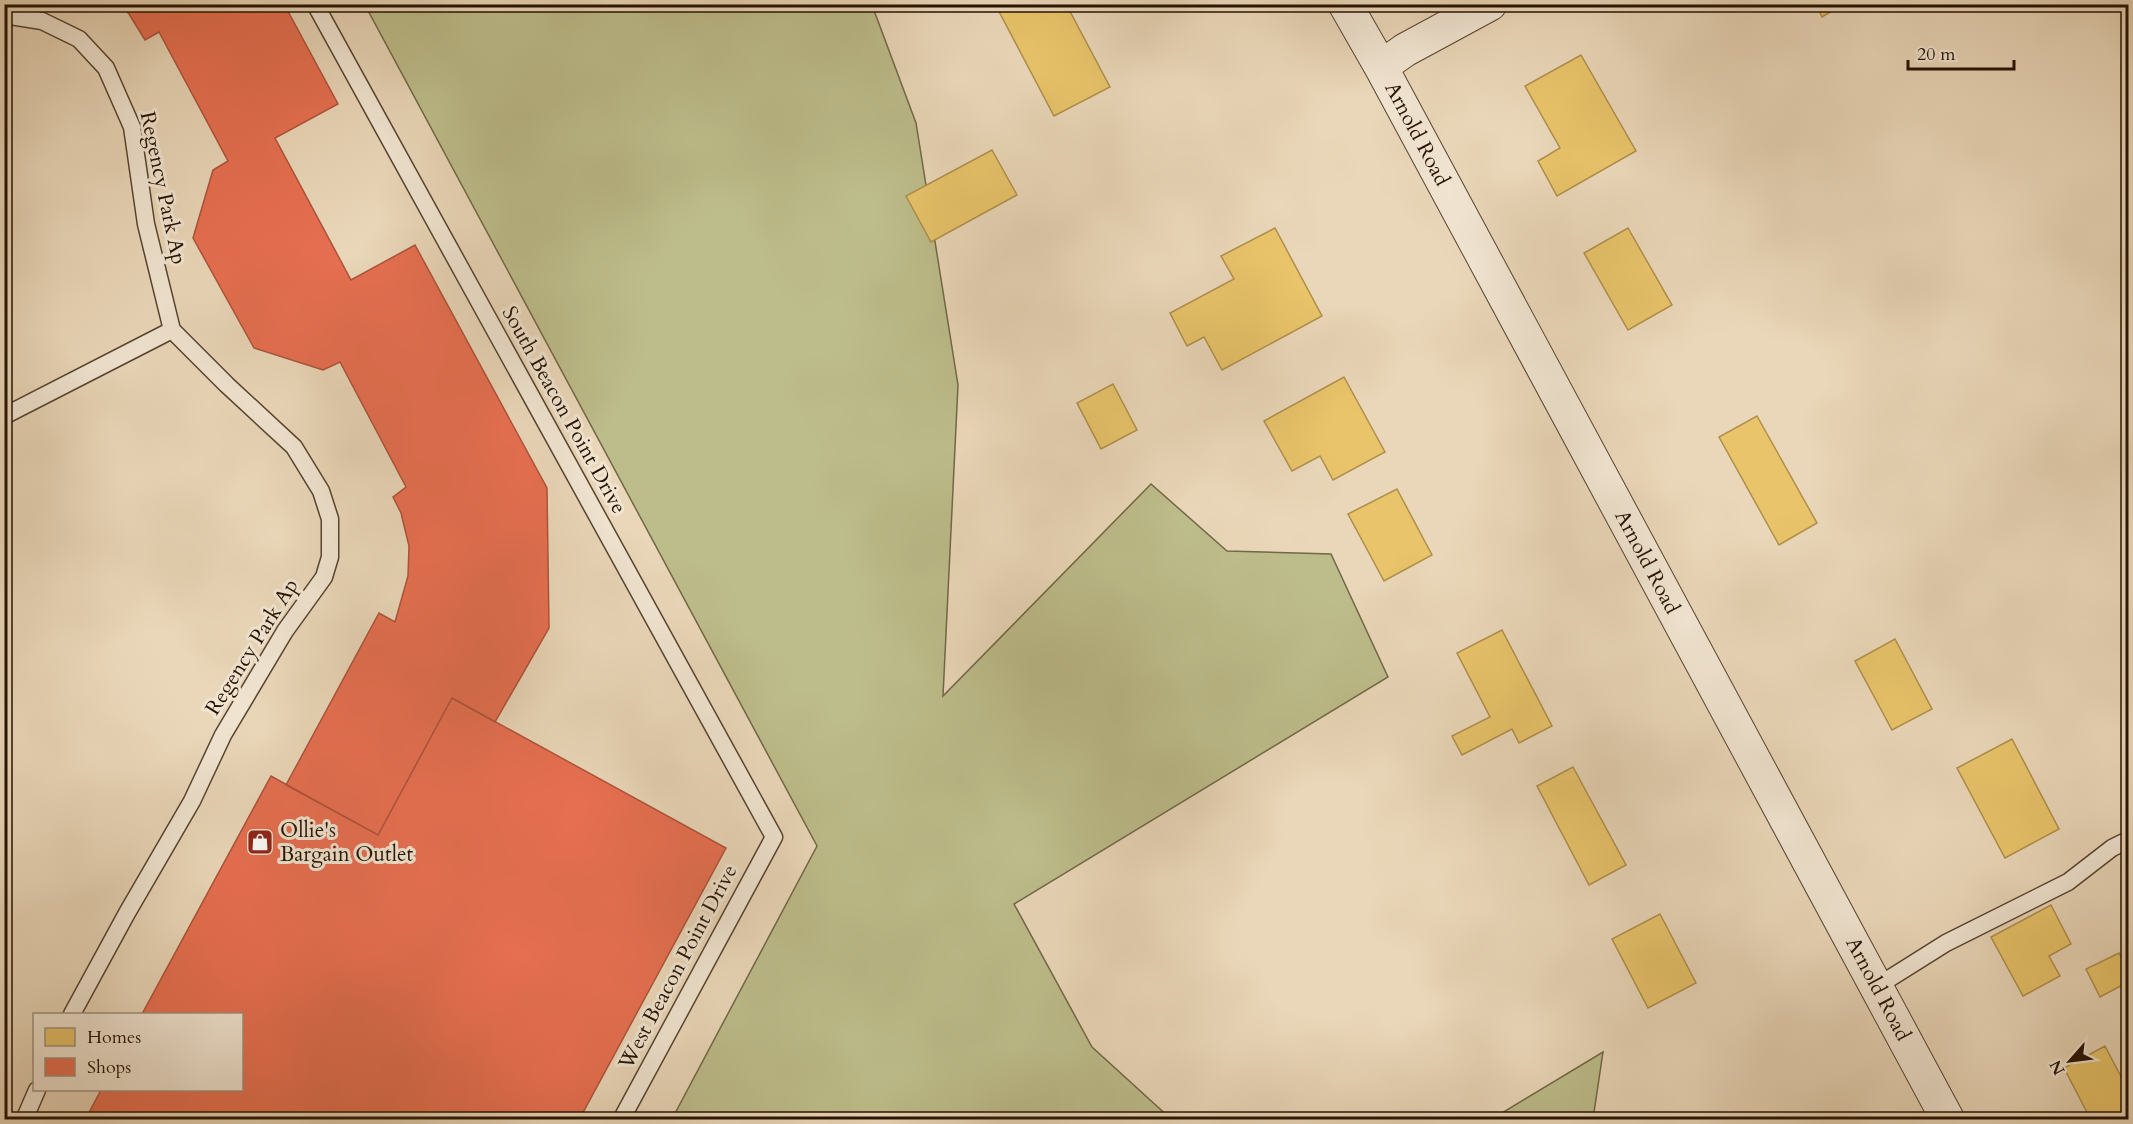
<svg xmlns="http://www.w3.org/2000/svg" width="2133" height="1124" font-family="Cardo,serif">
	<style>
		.green { fill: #bdbd8b; stroke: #716847; stroke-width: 1.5 }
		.homes { fill: #e9c46a; stroke: #ae8f4b; stroke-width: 1.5 }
		.shops { fill: #e76f51; stroke: #ad533a; stroke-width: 1.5 }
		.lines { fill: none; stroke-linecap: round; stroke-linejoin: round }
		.service-casing { stroke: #564430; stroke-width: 19 }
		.minor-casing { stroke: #564430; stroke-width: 35 }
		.service { stroke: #f1e5d2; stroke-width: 16 }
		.minor { stroke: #f1e5d2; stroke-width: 33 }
		.labels { text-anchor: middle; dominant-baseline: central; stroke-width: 6; stroke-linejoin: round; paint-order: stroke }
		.street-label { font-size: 21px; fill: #251303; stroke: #f1e5d2 }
		.poi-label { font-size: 21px; fill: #251303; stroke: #f1e5d2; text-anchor: start }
	</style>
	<rect width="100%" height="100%" fill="#ead7b9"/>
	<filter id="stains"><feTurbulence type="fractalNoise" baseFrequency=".00333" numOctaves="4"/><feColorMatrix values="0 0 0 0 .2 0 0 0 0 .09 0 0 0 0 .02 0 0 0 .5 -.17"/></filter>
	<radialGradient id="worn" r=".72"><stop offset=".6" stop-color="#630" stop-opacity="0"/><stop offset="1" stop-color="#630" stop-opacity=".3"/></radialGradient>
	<path class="green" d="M365,5H872L916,123L958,385L943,696L1151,484L1227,551L1331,554L1388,677L1014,904L1092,1047L1171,1119H672L817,846Z
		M1603,1052L1593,1119H1492Z"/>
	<path class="homes" d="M995,4H1066L1110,87L1054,116Z
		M1816,4H1844L1822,17Z
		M1581,55L1636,151L1557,196L1538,161L1560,148L1525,86Z
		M992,150L1017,195L931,242L906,196Z
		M1275,228L1322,316L1222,370L1204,337L1187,346L1170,313L1234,279L1221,256Z
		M1628,228L1672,305L1628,330L1584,253Z
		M1344,377L1385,452L1333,480L1320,456L1292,471L1264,421Z
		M1113,384L1137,430L1101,449L1077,403Z
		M1757,416L1817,523L1779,545L1719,437Z
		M1397,489L1432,555L1384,581L1348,514Z
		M1502,630L1552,726L1519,743L1512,729L1462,755L1452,736L1490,717L1457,653Z
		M1895,639L1932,709L1892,730L1855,661Z
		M2012,739L2059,829L2005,858L1957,768Z
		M1573,767L1626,865L1589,885L1537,786Z
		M2051,905L2071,944L2049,956L2060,976L2023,996L1991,937Z
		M1660,914L1696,983L1648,1008L1612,939Z
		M2119,953L2128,972V982L2100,997L2086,969Z
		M2105,1046L2128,1090V1113L2116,1120H2091L2064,1068Z
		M1735,1112L1739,1120H1721Z"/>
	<path class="shops" d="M119,4H284L338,104L275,138L351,280L415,245L547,488L549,628L495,722L452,698L378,835L286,785L379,613L395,622L408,576L409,546L401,513L393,497L406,487L340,362L323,370L254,348L193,238L213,170L228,161L159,32L145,40L129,14Z
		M452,698L726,848L579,1120H85L101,1090H242V1014H142L271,776L378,835Z"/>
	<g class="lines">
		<defs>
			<path id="service" d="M315,4L774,837L621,1120
				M4,15L42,21L79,39L106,68L132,127L146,224L172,330L227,385L294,447L321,491L330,519V557L324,577L285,631L223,735L192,801L127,913L72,1014
				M4,416L172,330
				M1876,987L1946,943L2068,882L2112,848L2128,840
				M24,1120L37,1090"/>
			<path id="minor" d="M1345,4L1381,67L1948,1120
				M1381,67L1405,50L1490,4"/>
		</defs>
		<use href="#service" class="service-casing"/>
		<use href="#minor" class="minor-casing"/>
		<use href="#service" class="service"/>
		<use href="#minor" class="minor"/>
	</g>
	<defs>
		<symbol id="shop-square" viewBox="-11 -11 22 22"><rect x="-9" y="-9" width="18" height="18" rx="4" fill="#8f2418" stroke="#f1e5d2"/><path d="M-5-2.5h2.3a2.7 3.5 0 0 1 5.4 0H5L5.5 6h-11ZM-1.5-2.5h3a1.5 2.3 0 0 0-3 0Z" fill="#fff"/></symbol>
	</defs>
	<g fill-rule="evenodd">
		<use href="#shop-square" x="245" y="827" width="30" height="30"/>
	</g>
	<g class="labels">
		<g class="street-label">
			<text transform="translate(1417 134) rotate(62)">Arnold Road</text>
			<text transform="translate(163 188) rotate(78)">Regency Park Ap</text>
			<text transform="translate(564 410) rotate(61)">South Beacon Point Drive</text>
			<text transform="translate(1647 562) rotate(62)">Arnold Road</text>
			<text transform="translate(252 647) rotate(-58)">Regency Park Ap</text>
			<text transform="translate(678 967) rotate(-62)">West Beacon Point Drive</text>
			<text transform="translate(1878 989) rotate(62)">Arnold Road</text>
		</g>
		<g class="poi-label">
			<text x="280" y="830">Ollie's<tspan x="280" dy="24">Bargain Outlet</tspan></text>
		</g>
	</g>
	<rect width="2133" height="1124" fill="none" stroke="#ead7b9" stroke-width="24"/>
	<rect x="6" y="6" width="2121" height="1112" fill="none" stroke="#251303" stroke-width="3"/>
	<rect x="12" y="12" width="2109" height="1100" fill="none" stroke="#251303" stroke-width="1.5"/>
	<rect x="33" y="1013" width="210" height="78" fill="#f1e5d2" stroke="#9f917f" stroke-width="1.5"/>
	<rect x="45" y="1028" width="30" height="18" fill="#e9c46a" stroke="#9f917f" stroke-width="1.5"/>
	<text x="87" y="1043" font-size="18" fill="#251303">Homes</text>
	<rect x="45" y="1058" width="30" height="18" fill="#e76f51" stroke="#9f917f" stroke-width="1.5"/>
	<text x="87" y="1073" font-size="18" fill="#251303">Shops</text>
	<g transform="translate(2070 1061) rotate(242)" stroke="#f1e5d2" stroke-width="4.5" paint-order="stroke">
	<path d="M0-4.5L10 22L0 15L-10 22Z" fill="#251303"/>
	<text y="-9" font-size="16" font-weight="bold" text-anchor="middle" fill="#251303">N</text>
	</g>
	<path d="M1908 60v9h106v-9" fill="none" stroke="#251303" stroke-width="3"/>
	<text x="1917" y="60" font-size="18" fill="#251303" stroke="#f1e5d2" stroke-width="4.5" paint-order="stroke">20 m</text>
	<rect width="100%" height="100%" filter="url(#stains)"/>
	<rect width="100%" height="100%" fill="url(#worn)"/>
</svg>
